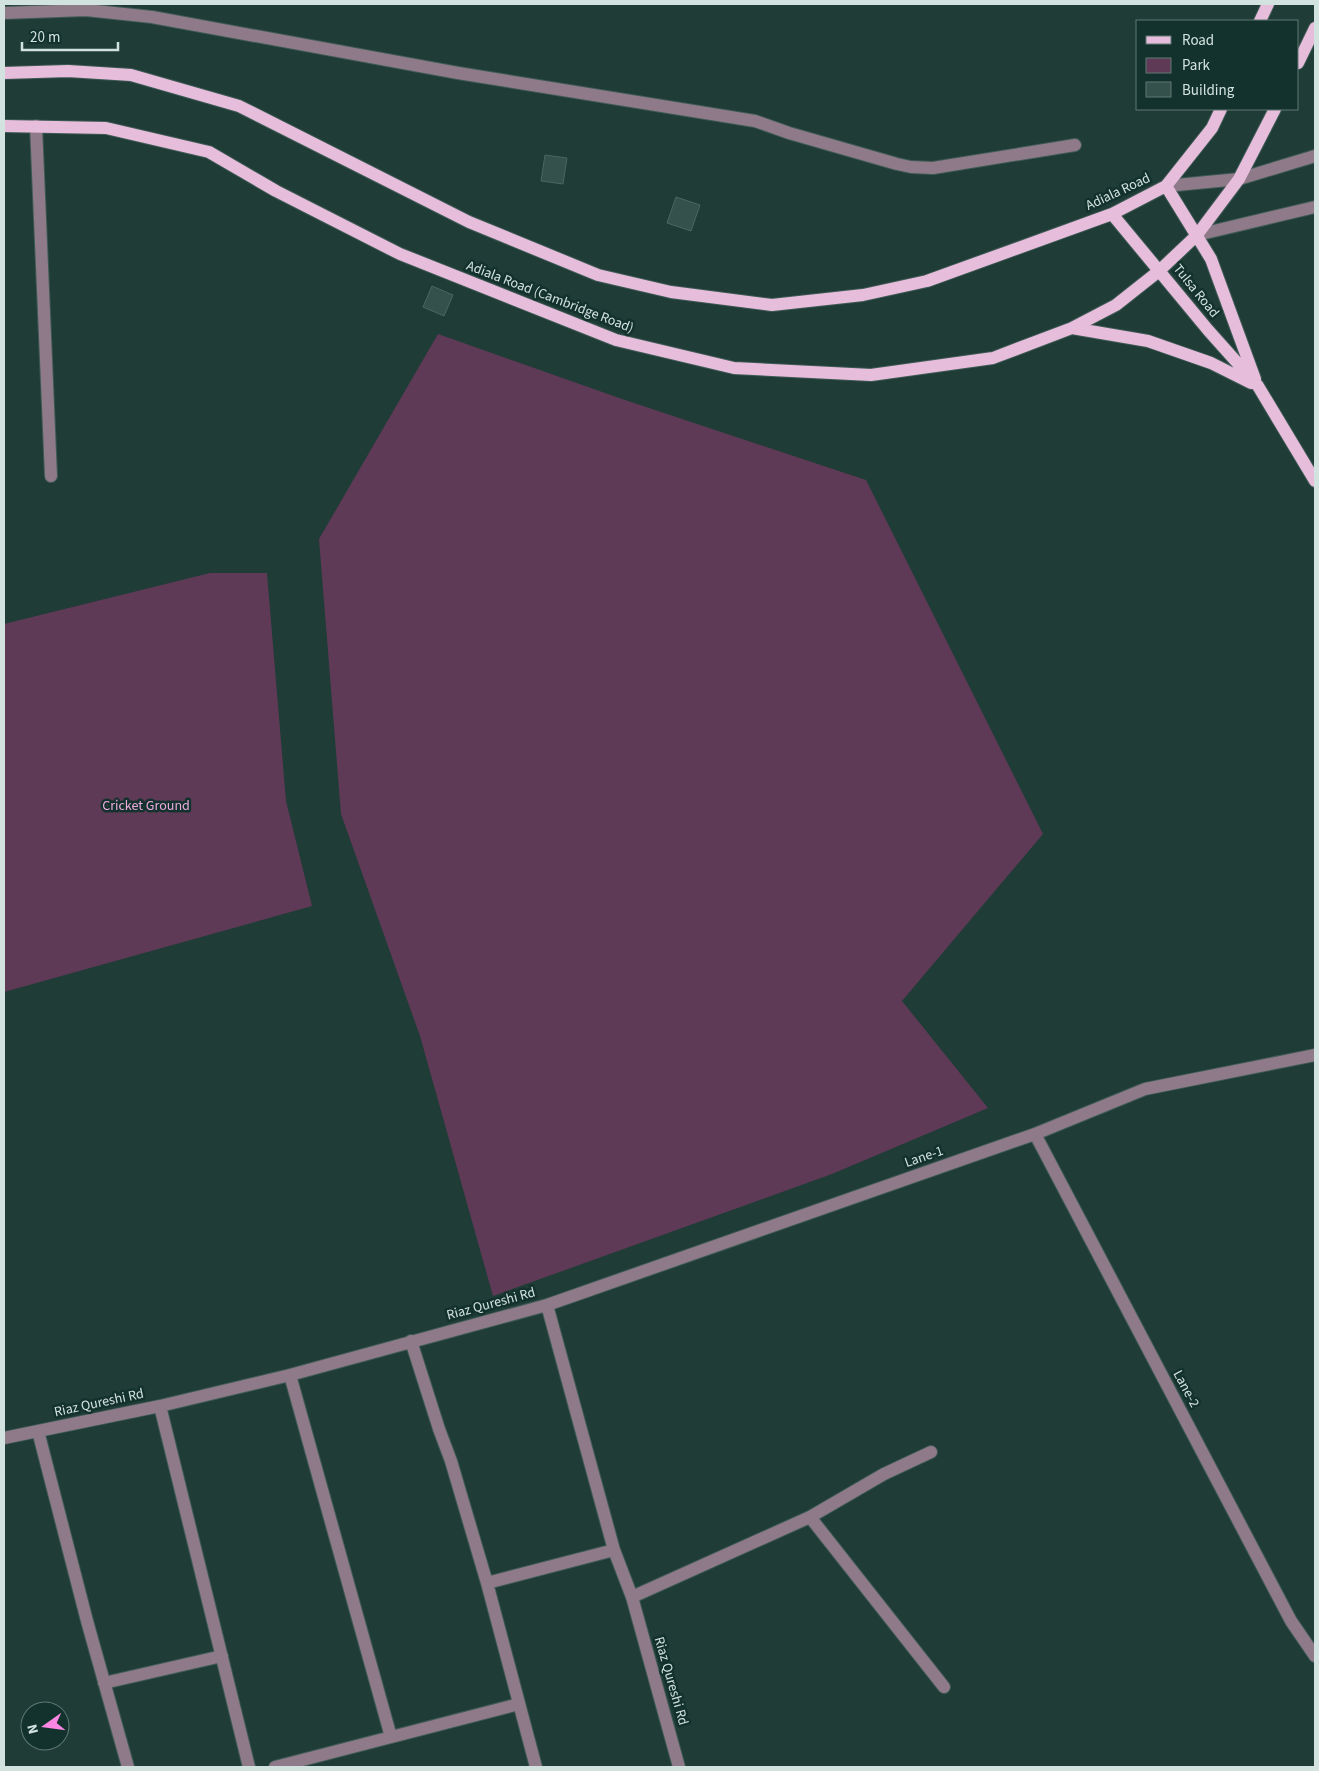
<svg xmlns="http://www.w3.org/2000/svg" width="1319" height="1771" font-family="'Source Sans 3',sans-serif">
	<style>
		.green { fill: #5e3a56 }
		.building { fill: #34514c; stroke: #496862 }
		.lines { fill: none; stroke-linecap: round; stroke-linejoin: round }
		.minor-casing { stroke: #3f5a55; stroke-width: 14 }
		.major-casing { stroke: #3f5a55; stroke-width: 14 }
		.minor { stroke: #8e7a89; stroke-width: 12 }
		.major { stroke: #e7bddc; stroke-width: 12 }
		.labels { text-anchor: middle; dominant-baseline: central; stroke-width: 5; stroke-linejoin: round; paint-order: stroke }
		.street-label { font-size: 14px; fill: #d2e2df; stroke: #14322d }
		.park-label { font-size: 14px; fill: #eea9de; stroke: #14322d }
	</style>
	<rect width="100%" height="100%" fill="#1f3c37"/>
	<path class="green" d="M438,334L622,399L866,480L1043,834L902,1001L988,1108L832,1174L493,1296L420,1036L341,814L319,539Z
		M210,573H267L286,801L312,906L4,992V624Z"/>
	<path class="building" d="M545,155L567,158L563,184L541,181Z
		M676,197L700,205L691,231L667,223Z
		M432,286L453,295L444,316L423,307Z"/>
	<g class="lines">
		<defs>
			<path id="minor" d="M4,13L86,10L152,17L458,73L755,121L789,133L897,164L911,167L933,168L1075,145
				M36,126L51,476
				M1166,186L1239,179L1315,156
				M1197,235L1315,207
				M1035,1134L1291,1621L1315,1656
				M547,1305L1035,1134L1145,1089L1315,1055
				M411,1341L439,1429L451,1461L487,1583L536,1767
				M290,1375L391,1737
				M160,1406L249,1767
				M38,1431L87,1621L128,1767
				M4,1438L160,1406L290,1375L547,1305L614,1550L632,1597L679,1767
				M810,1517L944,1687
				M487,1583L614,1550
				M632,1597L810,1517L884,1474L931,1452
				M104,1683L222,1656
				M275,1767L519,1704"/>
			<path id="major" d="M1260,21L1268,4
				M1298,63L1315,28
				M4,73L68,71L131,75L239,106L469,222L598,275L671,292L772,305L863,295L927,281L1112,214L1166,186L1212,128L1221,109
				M4,126L106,128L209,152L276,191L400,254L616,340L734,368L871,375L993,358L1072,328L1116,305L1159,271L1197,235L1239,179L1275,109
				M1166,186L1211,259L1255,379
				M1112,214L1208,330L1258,386L1315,481
				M1072,328L1148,341L1211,363L1251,383"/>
		</defs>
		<use href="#minor" class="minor-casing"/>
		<use href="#major" class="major-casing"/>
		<use href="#minor" class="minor"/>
		<use href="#major" class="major"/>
	</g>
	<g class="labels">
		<g class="street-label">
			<text transform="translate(1118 192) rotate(-25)">Adiala Road</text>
			<text transform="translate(1196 291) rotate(51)">Tulsa Road</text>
			<text transform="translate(550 297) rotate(21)">Adiala Road (Cambridge Road)</text>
			<text transform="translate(924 1157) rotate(-19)">Lane-1</text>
			<text transform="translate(491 1304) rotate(-15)">Riaz Qureshi Rd</text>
			<text transform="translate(1186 1389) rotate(62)">Lane-2</text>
			<text transform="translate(99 1403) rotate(-12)">Riaz Qureshi Rd</text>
			<text transform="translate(671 1681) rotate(74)">Riaz Qureshi Rd</text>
		</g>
		<g class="park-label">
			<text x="146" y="806">Cricket Ground</text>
		</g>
	</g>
	<rect width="1319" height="1771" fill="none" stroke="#d2e2df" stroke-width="10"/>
	<rect x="1136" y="20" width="162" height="90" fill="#14322d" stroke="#607874"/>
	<rect x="1146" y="36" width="25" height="8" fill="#e7bddc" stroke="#607874"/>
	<text x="1182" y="45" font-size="15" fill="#d2e2df">Road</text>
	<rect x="1146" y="58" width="25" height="15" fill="#5e3a56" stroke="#607874"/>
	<text x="1182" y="70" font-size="15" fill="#d2e2df">Park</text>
	<rect x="1146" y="82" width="25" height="15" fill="#34514c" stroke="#607874"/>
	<text x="1182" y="95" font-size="15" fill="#d2e2df">Building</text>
	<g transform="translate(45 1726) rotate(256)"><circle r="24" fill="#14322d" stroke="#607874"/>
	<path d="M0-4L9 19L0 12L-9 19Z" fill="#fc86e4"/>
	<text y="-8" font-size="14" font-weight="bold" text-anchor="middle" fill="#d2e2df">N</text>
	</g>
	<path d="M22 42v8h96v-8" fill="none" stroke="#d2e2df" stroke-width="2.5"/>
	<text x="30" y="42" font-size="15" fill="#d2e2df" stroke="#14322d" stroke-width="4" paint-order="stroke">20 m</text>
</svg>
